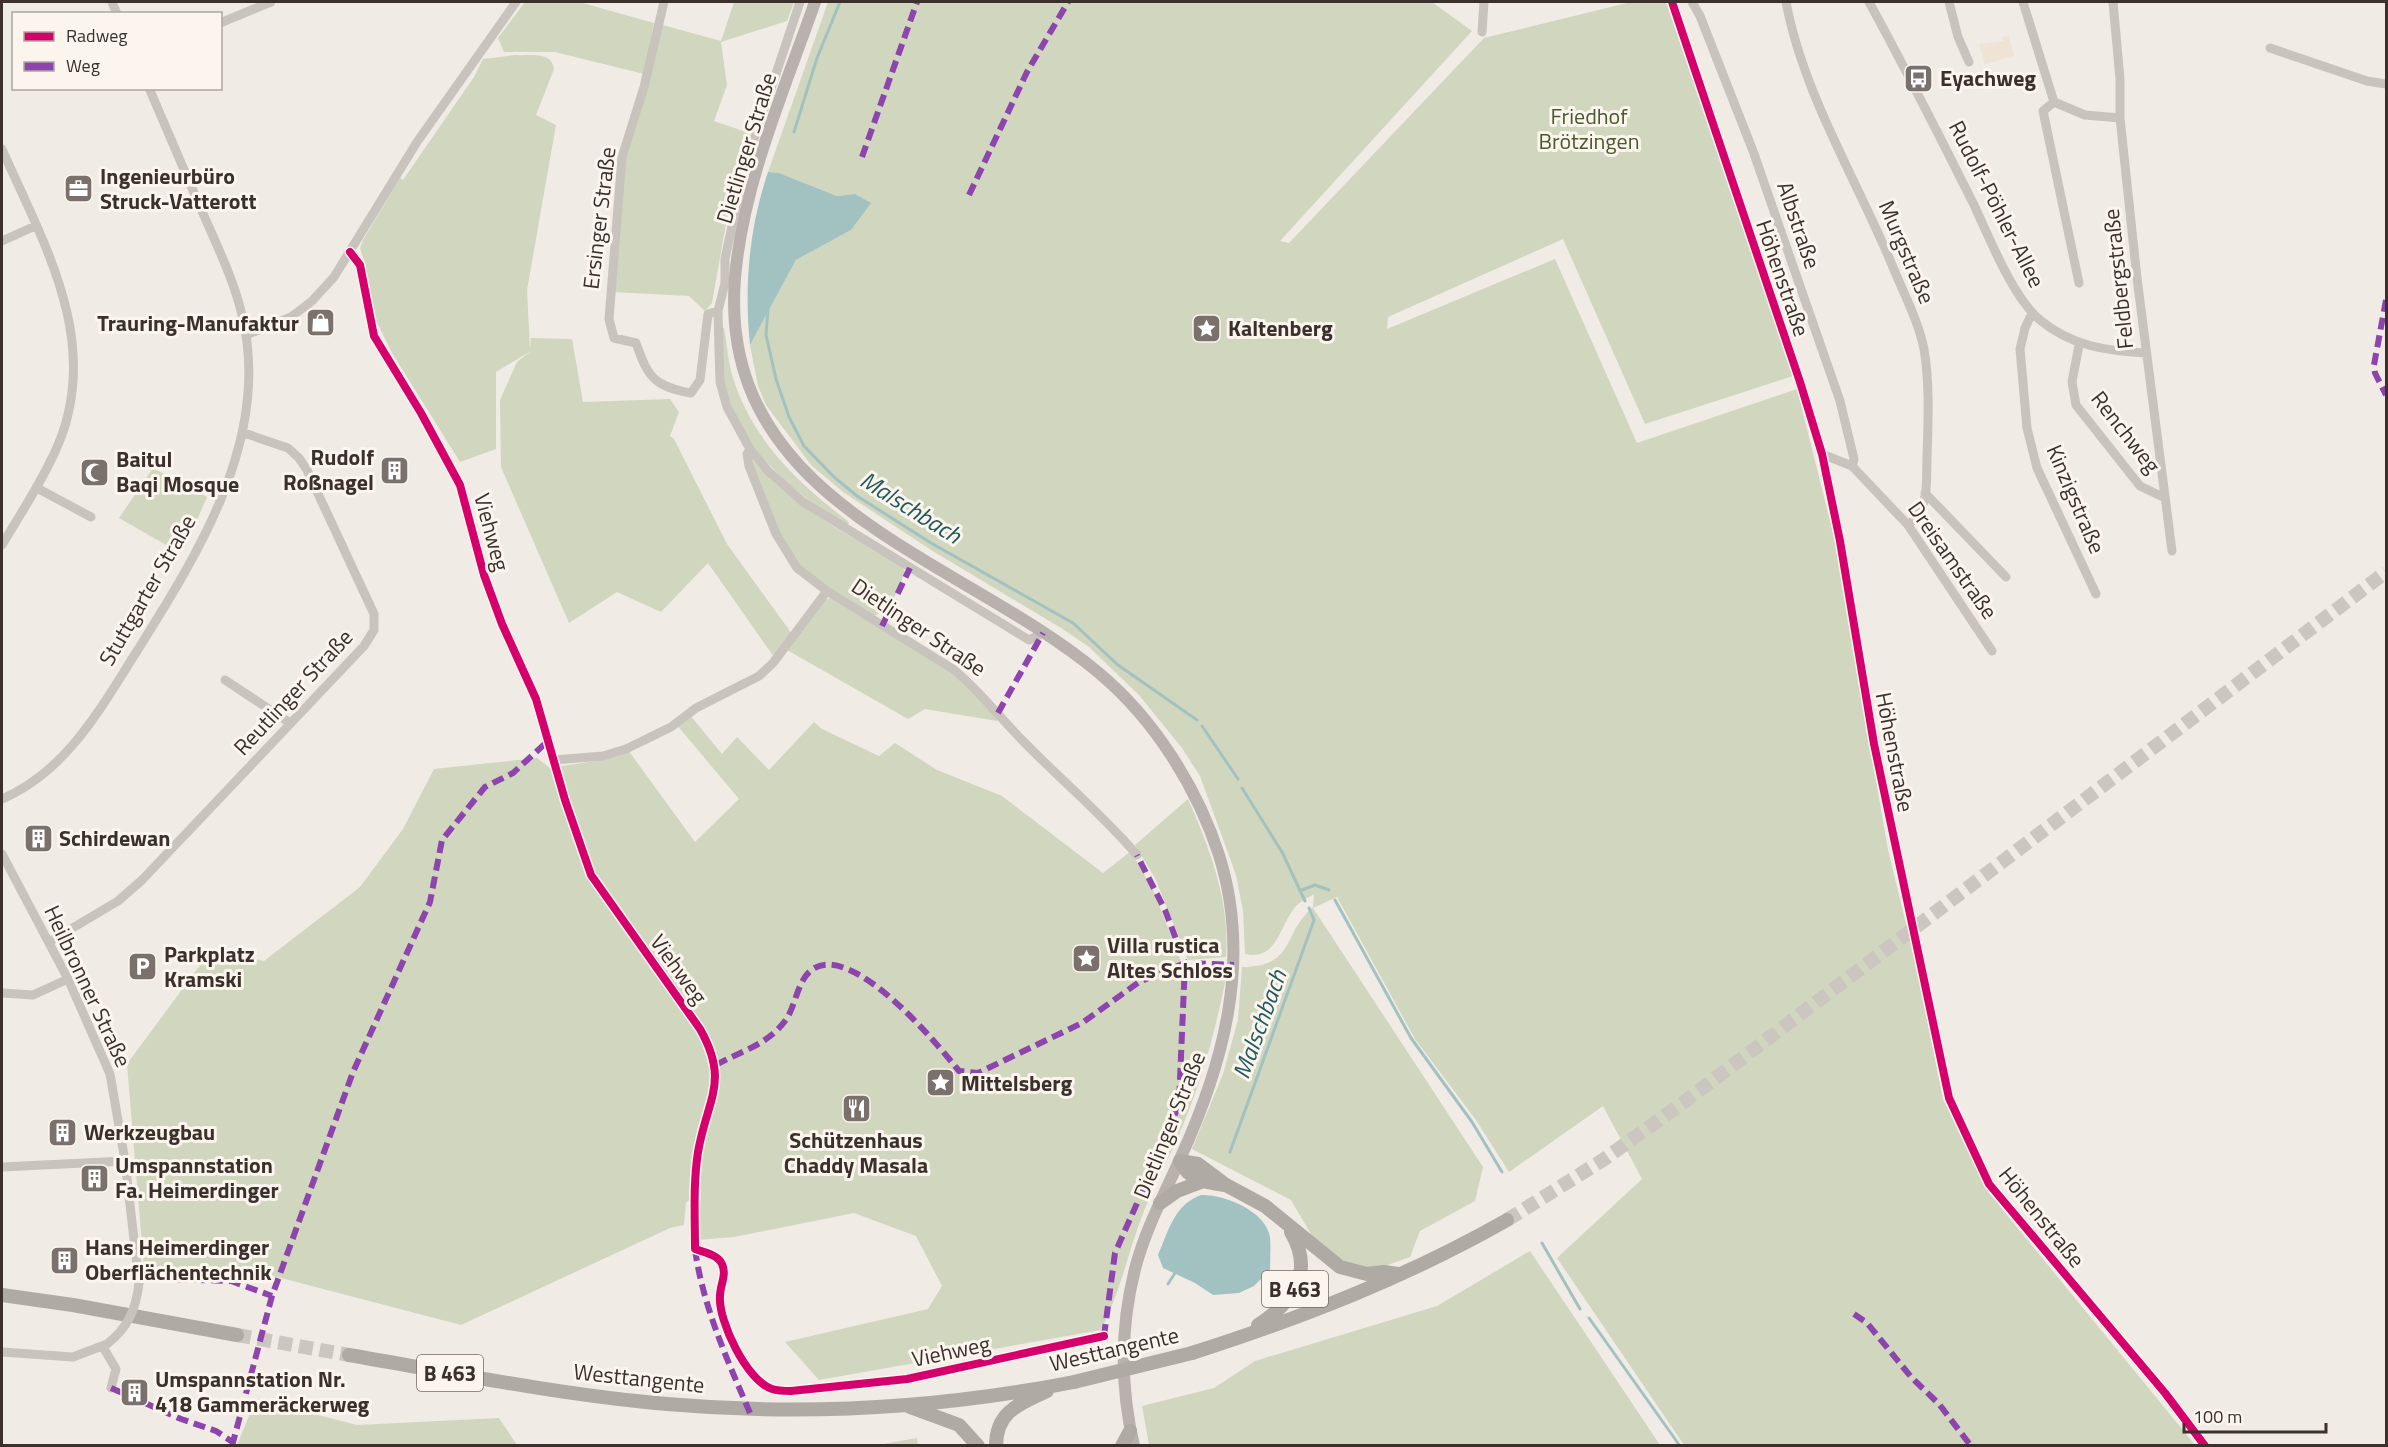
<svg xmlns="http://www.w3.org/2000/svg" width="2388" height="1447" font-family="'Titillium Web',sans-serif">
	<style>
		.green { fill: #d1d6bf }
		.plaza { fill: #eee3d5 }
		.water { fill: #a1c2c1 }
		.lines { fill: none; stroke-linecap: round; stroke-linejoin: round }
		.stream { stroke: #a1c2c1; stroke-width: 3 }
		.highway-tunnel { stroke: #ccc6c0; stroke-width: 14; stroke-dasharray: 14 7; stroke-linecap: butt }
		.minor { stroke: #c9c3be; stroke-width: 9 }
		.major { stroke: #b8b1ad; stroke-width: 12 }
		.highway { stroke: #afaaa4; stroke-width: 14 }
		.minor-bridge { stroke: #c9c3be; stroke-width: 9 }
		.highway-bridge { stroke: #afaaa4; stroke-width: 14 }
		.quiet { stroke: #8e44ad; stroke-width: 6; stroke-dasharray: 12 6; stroke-linecap: butt }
		.cycleway-casing { stroke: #fbf5ee; stroke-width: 11 }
		.cycleway { stroke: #d6006c; stroke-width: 8 }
		.labels { text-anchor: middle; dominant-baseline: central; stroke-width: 6; stroke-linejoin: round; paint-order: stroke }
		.shield { fill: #fbf5ee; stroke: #756b66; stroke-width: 1.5 }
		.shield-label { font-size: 21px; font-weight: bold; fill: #3b302b }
		.poi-label { font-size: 22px; font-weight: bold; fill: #3b302b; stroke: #fbf5ee; text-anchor: start }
		.park-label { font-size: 22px; fill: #4a5a2e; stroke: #fbf5ee }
		.street-label { font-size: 22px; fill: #3b302b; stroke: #fbf5ee }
		.water-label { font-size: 24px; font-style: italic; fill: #1f5a5e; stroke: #fbf5ee }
	</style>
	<rect width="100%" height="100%" fill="#f0ebe5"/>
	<path class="green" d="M525,2H579L654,23L644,74L555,52H504L498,38Z
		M734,2H794L787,21L721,42L727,85L714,121L749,133L729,207L712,303L705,311L689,296L612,292L626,156L659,24L721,41Z
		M828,2H1432L1472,31L1280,241L1289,243L1484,38L1631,2H1666L1796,375L1645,424L1563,239L1388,317L1387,329L1555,259L1637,443L1797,389L1834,537L1888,850L1917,969L1943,1099L1989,1193L2195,1445H1684L1557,1258L1642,1179L1603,1106L1509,1172L1476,1120L1415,1039L1337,897L1313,908L1483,1167L1475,1201L1420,1231L1410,1257L1379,1268H1364L1344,1264L1312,1236L1291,1200L1192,1149L1223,1074L1238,1020L1242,967C1297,966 1281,934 1313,907L1314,894C1308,898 1299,902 1295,907C1279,927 1277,961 1245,954L1243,911L1236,875L1200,776L1182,748L1139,695L1089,647L1061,628L931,550L843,492L811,465L766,405L758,386L750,345L796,260L851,230L855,194L837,196L779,173L768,172Z
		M515,55C529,56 552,51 554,69L536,115L556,125L527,290L530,349L531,338L572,339L583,402L670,399L679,412L670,436L674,439L727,544L792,634L774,657L708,563L661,612L617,592L569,623L501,467L500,400L517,362L531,351L496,372V449L460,462L392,353L369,306L365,264L360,248L363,240L400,178L403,180L474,77L483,59Z
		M721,327L724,328C727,344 728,362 733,378C753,441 798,483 849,522L847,526C791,491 740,450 724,382C720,365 722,345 721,327Z
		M752,459C793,508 849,535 902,566L905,572C897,590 892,612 871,617L799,566L778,530L755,476Z
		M153,468L207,497L185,547L175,550L119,518Z
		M830,598L958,676L999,719L997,721L925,709L908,719L787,650L823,601Z
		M690,715L722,754L737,737L769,770L814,722L822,729L879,756L895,743L937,770L1002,796L1103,873L1131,851L1154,892L1183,967L1227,972C1216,1030 1201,1085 1177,1139C1168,1160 1156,1180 1148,1201C1130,1243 1122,1289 1101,1330L819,1380L785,1342L928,1309L942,1286L916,1236L854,1213L734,1237L698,1240L701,1189L686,1203L684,1225L670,1228L461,1325L266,1274L145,1280L127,1064L212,949L264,961L360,887L403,829L434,769L537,758L550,768L601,760L628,750L695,842L739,799L676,724Z
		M1188,799C1210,849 1230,901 1226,957L1188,960L1155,878L1135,845Z
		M1530,1251L1660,1445H1149L1142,1406L1214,1388L1255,1361L1437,1306Z
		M256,1399L357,1425L499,1418L517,1445H237Z
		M917,1438L918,1445H878Z"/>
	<path class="plaza" d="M2009,36L2014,56L1985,64L1979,44L2003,41V37Z"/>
	<path class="water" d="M768,172L779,173L837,196L855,194L871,203L851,230L796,260L750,345C744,286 749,228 768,172Z
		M1201,1195C1224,1194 1266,1211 1270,1237C1271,1247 1270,1259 1270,1270L1254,1286L1239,1293L1213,1295L1195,1283L1163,1268L1158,1255C1169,1230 1174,1205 1201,1195Z"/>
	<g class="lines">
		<path class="stream" d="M794,132L817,58L840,2
			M768,309L766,335L776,379L789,417L804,446L834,477L857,496L931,543L1073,623L1118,665L1197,720
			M1202,726L1238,779
			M1242,788L1282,852L1305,901
			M1302,890L1315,885L1329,890
			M1335,900L1411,1038L1472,1122L1502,1172
			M1230,1152L1314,920L1309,908
			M1542,1243L1580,1309
			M1168,1284L1175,1273
			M1589,1318L1680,1446"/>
		<path class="highway-tunnel" d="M1507,1220L1603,1160L1684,1102L2386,572
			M237,1335L349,1355"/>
		<path class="minor" d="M112,2L117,14
			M664,2L644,87L622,157L609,319L614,338L636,343C648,377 653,386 691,393L700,380L708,314L718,311
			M800,2L744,169L725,259V283L718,311L719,350L720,382L727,407L750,449L768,471L803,502L1029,640L1043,633
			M1672,2L1800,382L1822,454L1840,541L1874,744L1949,1098L1989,1184L2165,1393L2205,1446
			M1692,2L1700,16L1753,151L1840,401L1854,459L1852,466
			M1786,2C1804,97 1859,183 1895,272C1905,296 1919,323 1924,349C1930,385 1928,423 1927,458C1926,484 1930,508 1908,525
			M1869,2C1906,69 1940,137 1974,205C1989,237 2013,298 2040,320C2071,346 2107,351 2146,353
			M1949,2L1958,37L1969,62
			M2023,2L2054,102L2043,111L2079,283
			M2113,2L2120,79V118L2137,278L2172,551
			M220,23L271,2
			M1482,32L1484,2
			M2270,48L2367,81L2386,84
			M2054,102L2085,115L2120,118
			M2,149C43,243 102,340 58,445C43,480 21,513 2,545
			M2,241L35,226
			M350,252L360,265L374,336L421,413L460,485L484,575L502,624L536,699L565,800L591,875L700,1029C730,1082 707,1099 698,1152C693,1184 695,1217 695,1249C704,1252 718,1255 722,1264C727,1275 720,1285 720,1296C718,1321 747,1381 772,1389C778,1391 785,1391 791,1391L907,1379L1104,1336
			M2032,313L2025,328L2020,349L2027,428L2037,468L2096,594
			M246,335L291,317L312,301L334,277L417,142L516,2
			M2079,345L2072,382L2076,405L2140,486L2163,497
			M750,449L747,454L749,466L776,534L797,568L827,591L953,669C980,691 999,717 1024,742C1061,780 1102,814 1137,855
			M1822,454L1852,466L1908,525L1992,651
			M37,488L91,517
			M1925,493L2006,577
			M225,680L290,723
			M554,760L603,756L626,749L671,727L696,708L759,676L773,663L827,591
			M2,799C67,771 100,709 137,651C199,552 272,437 242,315C234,281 219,250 205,218C186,175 168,132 149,88
			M2,854L68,979L110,1074L125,1161L139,1283
			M49,942L118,901L142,880L364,646L374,630V614L307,470L299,458L288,448L244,433
			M2,993L33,995L68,979
			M2,1167L125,1161
			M103,1347L116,1369L111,1388
			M2,1352L73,1357L107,1344"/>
		<path class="major" d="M815,2C784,91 743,183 735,278C717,505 961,557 1099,673C1154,719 1197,787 1219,855C1252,960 1224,1063 1180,1159C1164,1195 1145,1230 1135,1269C1120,1328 1120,1386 1134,1446"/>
		<path class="highway" d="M1180,1161L1198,1164L1226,1185L1265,1206L1340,1267L1367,1274L1384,1272L1398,1274
			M1180,1161C1189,1180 1204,1182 1224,1185
			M1160,1203L1177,1191L1201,1182
			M2,1295L73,1305L237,1335
			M1258,1325C1293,1302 1315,1273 1291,1232
			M1192,1353C1301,1318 1407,1277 1507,1220
			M349,1355C454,1373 560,1395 667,1404C803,1416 941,1408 1074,1382
			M910,1407L959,1425L978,1446
			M996,1446C996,1411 1020,1404 1047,1391
			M1122,1446L1130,1431"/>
		<path class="minor-bridge" d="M107,1344C128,1328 136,1309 139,1283"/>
		<path class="highway-bridge" d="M1074,1382L1192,1353"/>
		<path class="quiet" d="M862,157L917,2
			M969,195L1027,72L1068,2
			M2386,300L2374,365L2375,373L2386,395
			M882,626L910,568
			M998,713L1043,633
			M716,1065C741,1051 767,1045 785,1021C796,1007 797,979 813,969C853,943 936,1042 959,1071L978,1073L1082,1023L1139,982L1185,963L1234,965
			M695,1249C703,1307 727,1359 750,1413
			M139,1278L231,1281L272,1296
			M1854,1314L1867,1323L1912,1378L1939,1404L1971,1446
			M1104,1336L1115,1253L1169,1131L1179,1103L1185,963L1165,910L1137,855
			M111,1388L181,1419L216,1431L231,1441
			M232,1446L272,1296L353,1072L430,902L442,840L485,787L513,773L548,741"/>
		<defs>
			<path id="cycleway" d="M1672,2L1800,382L1822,454L1840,541L1874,744L1949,1098L1989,1184L2165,1393L2205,1446
				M350,252L360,265L374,336L421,413L460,485L484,575L502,624L536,699L565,800L591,875L700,1029C730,1082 707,1099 698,1152C693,1184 695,1217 695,1249C704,1252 718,1255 722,1264C727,1275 720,1285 720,1296C718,1321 747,1381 772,1389C778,1391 785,1391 791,1391L907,1379L1104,1336"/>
		</defs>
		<use href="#cycleway" class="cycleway-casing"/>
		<use href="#cycleway" class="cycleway"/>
	</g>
	<defs>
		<symbol id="bus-square" viewBox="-11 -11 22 22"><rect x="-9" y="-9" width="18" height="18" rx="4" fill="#7a716c" stroke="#fbf5ee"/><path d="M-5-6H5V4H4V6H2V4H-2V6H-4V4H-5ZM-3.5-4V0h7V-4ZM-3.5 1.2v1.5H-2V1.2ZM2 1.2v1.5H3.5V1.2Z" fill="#fff"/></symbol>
		<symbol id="office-square" viewBox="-11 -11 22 22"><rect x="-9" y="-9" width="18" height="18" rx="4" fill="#7a716c" stroke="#fbf5ee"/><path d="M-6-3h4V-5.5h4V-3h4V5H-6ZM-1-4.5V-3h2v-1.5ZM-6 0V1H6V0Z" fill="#fff"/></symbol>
		<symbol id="shop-square" viewBox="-11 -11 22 22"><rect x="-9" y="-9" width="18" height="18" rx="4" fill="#7a716c" stroke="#fbf5ee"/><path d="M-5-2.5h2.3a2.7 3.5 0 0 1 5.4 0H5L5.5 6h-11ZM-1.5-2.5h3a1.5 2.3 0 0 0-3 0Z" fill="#fff"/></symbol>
		<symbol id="sight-square" viewBox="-11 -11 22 22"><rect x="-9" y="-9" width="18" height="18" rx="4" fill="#7a716c" stroke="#fbf5ee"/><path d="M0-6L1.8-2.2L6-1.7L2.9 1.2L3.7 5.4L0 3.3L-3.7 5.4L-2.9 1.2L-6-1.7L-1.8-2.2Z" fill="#fff"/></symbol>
		<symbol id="building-square" viewBox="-11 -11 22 22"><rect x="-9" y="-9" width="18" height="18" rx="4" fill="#7a716c" stroke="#fbf5ee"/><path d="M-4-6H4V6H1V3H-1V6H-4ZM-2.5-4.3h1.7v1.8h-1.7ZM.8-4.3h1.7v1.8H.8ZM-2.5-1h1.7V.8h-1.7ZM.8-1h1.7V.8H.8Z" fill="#fff"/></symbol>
		<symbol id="mosque-square" viewBox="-11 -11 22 22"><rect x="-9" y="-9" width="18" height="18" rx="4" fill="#7a716c" stroke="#fbf5ee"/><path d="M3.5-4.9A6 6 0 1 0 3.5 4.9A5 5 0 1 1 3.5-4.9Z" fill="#fff"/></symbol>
		<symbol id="parking-square" viewBox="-11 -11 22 22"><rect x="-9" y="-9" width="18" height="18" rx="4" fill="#7a716c" stroke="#fbf5ee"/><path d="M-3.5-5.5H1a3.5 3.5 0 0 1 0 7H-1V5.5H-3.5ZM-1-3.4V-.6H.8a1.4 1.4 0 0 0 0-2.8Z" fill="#fff"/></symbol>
		<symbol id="restaurant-square" viewBox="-11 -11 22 22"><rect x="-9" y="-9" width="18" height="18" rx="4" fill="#7a716c" stroke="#fbf5ee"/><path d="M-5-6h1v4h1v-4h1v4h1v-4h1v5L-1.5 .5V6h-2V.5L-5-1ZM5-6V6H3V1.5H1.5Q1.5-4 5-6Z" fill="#fff"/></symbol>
	</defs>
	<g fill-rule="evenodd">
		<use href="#bus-square" x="1902" y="62" width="33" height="33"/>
		<use href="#office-square" x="62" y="172" width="33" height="33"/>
		<use href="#shop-square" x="304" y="306" width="33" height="33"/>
		<use href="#sight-square" x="1190" y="312" width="33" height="33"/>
		<use href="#building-square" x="378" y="454" width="33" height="33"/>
		<use href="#mosque-square" x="78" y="456" width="33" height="33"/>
		<use href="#building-square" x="22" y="822" width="33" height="33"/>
		<use href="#sight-square" x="1070" y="942" width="33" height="33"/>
		<use href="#parking-square" x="126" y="950" width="33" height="33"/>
		<use href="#sight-square" x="924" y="1066" width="33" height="33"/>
		<use href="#restaurant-square" x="840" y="1092" width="33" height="33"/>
		<use href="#building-square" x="46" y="1116" width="33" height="33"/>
		<use href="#building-square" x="78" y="1162" width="33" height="33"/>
		<use href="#building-square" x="48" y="1244" width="33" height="33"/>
		<use href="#building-square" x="118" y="1376" width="33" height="33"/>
	</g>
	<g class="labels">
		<g class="shield">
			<rect x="1262" y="1271" width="66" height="36" rx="4.5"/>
			<rect x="417" y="1355" width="66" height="36" rx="4.5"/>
		</g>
		<g class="shield-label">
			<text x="1295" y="1289">B 463</text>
			<text x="450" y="1373">B 463</text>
		</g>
		<g class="poi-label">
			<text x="1940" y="78">Eyachweg</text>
			<text x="100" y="176">Ingenieurbüro<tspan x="100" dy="25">Struck-Vatterott</tspan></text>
			<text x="299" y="323" text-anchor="end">Trauring-Manufaktur</text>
			<text x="1228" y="328">Kaltenberg</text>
			<text x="374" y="457" text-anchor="end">Rudolf<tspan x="374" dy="25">Roßnagel</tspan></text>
			<text x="116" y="459">Baitul<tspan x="116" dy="25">Baqi Mosque</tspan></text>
			<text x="59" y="838">Schirdewan</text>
			<text x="1107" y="945">Villa rustica<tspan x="1107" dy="25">Altes Schloss</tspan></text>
			<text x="164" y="954">Parkplatz<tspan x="164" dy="25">Kramski</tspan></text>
			<text x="961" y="1083">Mittelsberg</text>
			<text x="84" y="1132">Werkzeugbau</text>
			<text x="856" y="1140" text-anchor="middle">Schützenhaus<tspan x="856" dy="25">Chaddy Masala</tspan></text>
			<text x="115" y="1165">Umspannstation<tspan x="115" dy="25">Fa. Heimerdinger</tspan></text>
			<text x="85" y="1247">Hans Heimerdinger<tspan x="85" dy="25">Oberflächentechnik</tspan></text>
			<text x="155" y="1379">Umspannstation Nr.<tspan x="155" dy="25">418 Gammeräckerweg</tspan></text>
		</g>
		<g class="park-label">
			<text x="1589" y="116">Friedhof<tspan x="1589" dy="25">Brötzingen</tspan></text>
		</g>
		<g class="street-label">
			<text transform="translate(746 148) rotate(-73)">Dietlinger Straße</text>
			<text transform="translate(1997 204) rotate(63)">Rudolf-Pöhler-Allee</text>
			<text transform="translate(599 218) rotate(-83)">Ersinger Straße</text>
			<text transform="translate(1799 225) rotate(71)">Albstraße</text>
			<text transform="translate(1907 252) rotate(67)">Murgstraße</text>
			<text transform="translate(1783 278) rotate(71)">Höhenstraße</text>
			<text transform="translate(2118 279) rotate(-96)">Feldbergstraße</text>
			<text transform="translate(2126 432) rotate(52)">Renchweg</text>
			<text transform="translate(2076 499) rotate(67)">Kinzigstraße</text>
			<text transform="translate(492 532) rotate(75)">Viehweg</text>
			<text transform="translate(1953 560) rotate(55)">Dreisamstraße</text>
			<text transform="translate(147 590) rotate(-60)">Stuttgarter Straße</text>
			<text transform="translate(919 627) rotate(34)">Dietlinger Straße</text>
			<text transform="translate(293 692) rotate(-47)">Reutlinger Straße</text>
			<text transform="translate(1895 752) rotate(79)">Höhenstraße</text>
			<text transform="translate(679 969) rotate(54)">Viehweg</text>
			<text transform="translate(88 986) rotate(65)">Heilbronner Straße</text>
			<text transform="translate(1169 1125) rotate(-68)">Dietlinger Straße</text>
			<text transform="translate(2042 1217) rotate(51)">Höhenstraße</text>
			<text transform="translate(1114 1349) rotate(-13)">Westtangente</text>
			<text transform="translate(951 1351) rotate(-12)">Viehweg</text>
			<text transform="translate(639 1378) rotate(6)">Westtangente</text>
		</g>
		<g class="water-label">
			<text transform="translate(911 507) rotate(32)">Malschbach</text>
			<text transform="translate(1259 1024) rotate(-70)">Malschbach</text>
		</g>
	</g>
	<rect width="2388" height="1447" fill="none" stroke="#3b302b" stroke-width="6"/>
	<rect x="12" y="12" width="210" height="78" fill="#fbf5ee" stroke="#aea6a0" stroke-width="1.5"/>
	<rect x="24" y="32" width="30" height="9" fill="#d6006c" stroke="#aea6a0" stroke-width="1.5"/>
	<text x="66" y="42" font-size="18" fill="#3b302b">Radweg</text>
	<rect x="24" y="62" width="30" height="9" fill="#8e44ad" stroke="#aea6a0" stroke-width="1.5"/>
	<text x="66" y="72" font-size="18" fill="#3b302b">Weg</text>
	<path d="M2184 1423v9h142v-9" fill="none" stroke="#3b302b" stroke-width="3"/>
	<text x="2193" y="1423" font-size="18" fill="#3b302b" stroke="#fbf5ee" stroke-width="4.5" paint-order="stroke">100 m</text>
</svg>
